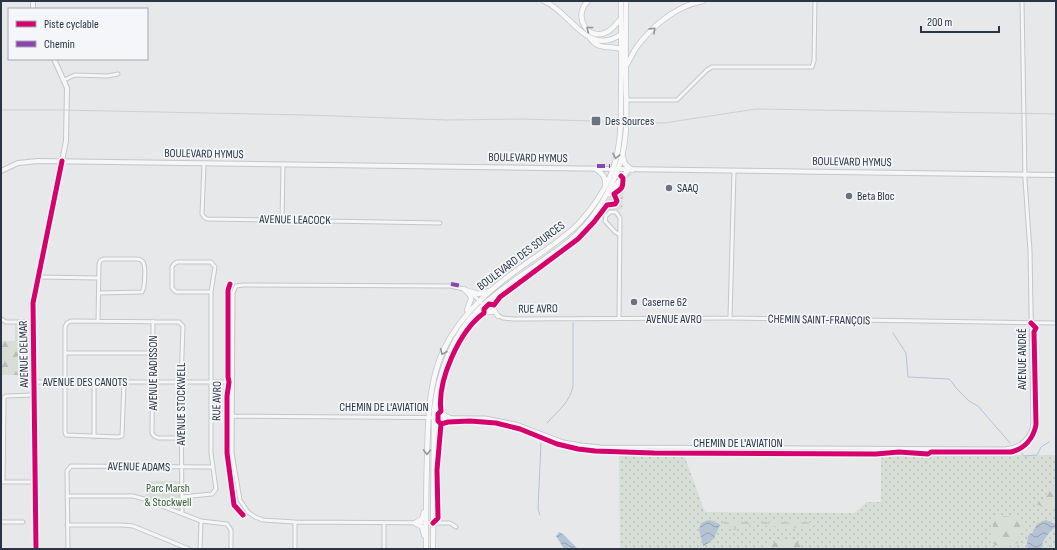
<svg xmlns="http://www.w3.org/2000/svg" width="1057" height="550" font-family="'Sofia Sans Condensed',sans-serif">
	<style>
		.grass { fill: url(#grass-dots) }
		.forest { fill: url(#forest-firs) }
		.wetland { fill: url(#wetland-marsh) }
		.green { fill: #d6ded6 }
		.water { fill: url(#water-waves) }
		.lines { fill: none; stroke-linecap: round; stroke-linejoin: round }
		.stream { stroke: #b4c4d5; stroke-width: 1 }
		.minor-casing { stroke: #c4c6c8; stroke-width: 5 }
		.tertiary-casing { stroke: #c4c6c8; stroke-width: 6 }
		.secondary-casing { stroke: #c4c6c8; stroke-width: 6 }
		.minor { stroke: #f5f6f7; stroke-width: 3 }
		.tertiary { stroke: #f5f6f7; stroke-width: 4 }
		.secondary { stroke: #f8f8f8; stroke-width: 4.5 }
		.tram { stroke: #cecfd2; stroke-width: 1 }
		.quiet { stroke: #8e44ad; stroke-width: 4; stroke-dasharray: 8 4; stroke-linecap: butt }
		.cycleway-casing { stroke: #f4f6f9; stroke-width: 8 }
		.cycleway { stroke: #d6006c; stroke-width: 5 }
		.oneway { stroke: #92969e }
		.poi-dot { fill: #6c737f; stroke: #f4f6f9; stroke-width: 1.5 }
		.labels { text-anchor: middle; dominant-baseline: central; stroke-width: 3.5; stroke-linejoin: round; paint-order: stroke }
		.poi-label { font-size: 12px; fill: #2b3445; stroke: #f4f6f9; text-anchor: start }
		.street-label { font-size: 12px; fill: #2b3445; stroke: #f4f6f9 }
		.park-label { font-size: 12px; fill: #3f6138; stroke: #f4f6f9 }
	</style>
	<defs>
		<pattern id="grass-dots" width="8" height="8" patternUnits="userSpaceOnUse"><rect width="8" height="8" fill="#d6ded6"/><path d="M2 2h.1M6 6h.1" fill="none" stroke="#b8bfb9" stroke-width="1.8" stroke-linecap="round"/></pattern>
		<pattern id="forest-firs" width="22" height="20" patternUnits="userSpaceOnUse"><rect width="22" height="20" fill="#d6ded6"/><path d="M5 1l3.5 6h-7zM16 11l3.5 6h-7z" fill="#b8bfb9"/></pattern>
		<pattern id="wetland-marsh" width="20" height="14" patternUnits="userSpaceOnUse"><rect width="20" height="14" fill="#d6ded6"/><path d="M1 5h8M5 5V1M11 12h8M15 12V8" fill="none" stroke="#b8bfb9"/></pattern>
		<pattern id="water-waves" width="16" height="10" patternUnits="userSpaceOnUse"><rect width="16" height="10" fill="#b4c4d5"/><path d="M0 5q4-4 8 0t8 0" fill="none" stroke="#93a0af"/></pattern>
	</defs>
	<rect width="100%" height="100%" fill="#e6e8ea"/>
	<path class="grass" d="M632,174L624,181L622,209L608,210L601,220H594L622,179L626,175Z
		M619,454L684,455L705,512L854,513L867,502H881V455H1056V549H620Z"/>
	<path class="forest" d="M1,341H17L20,375H1Z
		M1056,484V508L1053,510L1036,504L1038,501L1043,500L1049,490Z
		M992,516L1016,517L1021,524L1026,529V530L1020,533L1018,536L1022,540C1010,548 1000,550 988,540L993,528Z
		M789,539L800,543L802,549H754Z"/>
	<path class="wetland" d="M729,521L745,522L801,521H806L815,524L813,526L791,529L761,525H751L736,530L729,529L725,527L723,525L724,522Z"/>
	<path class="green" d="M15,324H28L30,327L31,379H20L18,341H15Z
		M149,481H182V514L144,499Z"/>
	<path class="water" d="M709,520L718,523L720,525C716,534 714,542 703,546L699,529L701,523Z
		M1046,520L1055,524V527C1049,533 1042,540 1041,549H1028L1027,544L1028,536L1033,532L1037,524Z
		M559,532L563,534L578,549H564L556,536Z"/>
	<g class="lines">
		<path class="stream" d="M893,333L906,353L908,377L949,379L952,382L956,388L969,401L978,406L1010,443
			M547,423C558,411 570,402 573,386V323
			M1055,438H1056
			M1020,451L1024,456L1037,455L1041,447L1049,442
			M540,515L538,509L541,443"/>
		<defs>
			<path id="minor" d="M64,80L75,75L107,76L118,74
				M626,100H677L707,70L712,67H812L814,61L815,1
				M204,164L202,214L204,217L207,219L440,223
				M282,220L283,165
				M38,277L99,278
				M471,293L490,311
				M497,315L503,318L514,319L730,318L1056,323
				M730,318L734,171
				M1,319L6,322H33
				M619,319L620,218L616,212H610L606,216L605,221L615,232L620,235
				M98,321L99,264L100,261L103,259H137C140,260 141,259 143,262C146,267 145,287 142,292L99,293
				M153,321L152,433L154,436L158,438H181
				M66,353H153
				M35,382H232
				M124,382L122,436L118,437L66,435L65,432V327L67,323L71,321L179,322L183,326L181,382L182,514
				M232,416L485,418L516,424L563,442L581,445L600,447L1005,449C1020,448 1032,438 1033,422L1030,251L1025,180L1022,1
				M94,437V382
				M1,482H35
				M3,482L4,397L6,396L34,395
				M67,496H133L144,499L201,521L227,524L231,530V549
				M182,497L212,494L216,489L211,453V292L215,267L211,262H177L174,264L172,267V288L176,292H211
				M1,522H23
				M295,522V549
				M67,525H122L133,526L189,549
				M456,527L450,523L295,522L263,520L255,517L248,512L240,500L232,453L233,293L236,286L243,285L450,286L464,289
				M68,549L67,471L71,466L213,467
				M200,549L201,521
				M384,549V523"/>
			<path id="tertiary" d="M33,1V9
				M1,171L18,163L38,161L1056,175
				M36,549L33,303L66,141L67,88L54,59"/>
			<path id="secondary" d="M544,1C572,13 588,59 623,33
				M588,1C572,16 588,42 607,32C613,29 616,23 621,19
				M590,38C599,51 609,45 621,49
				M625,67C630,61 632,54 636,48C652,26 676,6 703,1
				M623,157L625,164L632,170
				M596,169C602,174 606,176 605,185
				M609,194L628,170
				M464,289L470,295L471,299L467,310
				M465,290L478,294L489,291
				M498,296C490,303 492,308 498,316
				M475,315L484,311L492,312
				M437,404L439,413L450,418
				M436,429L440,421L450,418
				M415,523L422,519L424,512
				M415,523L422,527L424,535
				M426,549C426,519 426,489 427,458C428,422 428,385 443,351C462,311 495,285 531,260C547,249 564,238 578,224C593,208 607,187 614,166C621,144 621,121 621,98C622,65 621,33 621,1
				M433,549L434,411C438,374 452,334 480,308C496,292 516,279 535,266C549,255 566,246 578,233C596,215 609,193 618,169C629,141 626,109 626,80C625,53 626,27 626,1"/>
		</defs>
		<use href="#minor" class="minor-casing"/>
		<use href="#tertiary" class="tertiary-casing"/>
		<use href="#secondary" class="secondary-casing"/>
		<use href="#minor" class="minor"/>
		<use href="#tertiary" class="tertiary"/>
		<use href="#secondary" class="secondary"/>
		<path class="tram" d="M1,110H60L306,115L448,120L522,119L664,123L756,109L1056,114"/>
		<path class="quiet" d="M597,166H610
			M451,284L462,286"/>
		<defs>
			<path id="cycleway" d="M230,284L228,290V377L229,382L227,396V453L234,505L243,515
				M441,424L448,422L470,421L496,423L520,429L557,444L578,449L595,451L654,453L876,454L899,452L928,454L931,452H1011C1024,449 1033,439 1036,425L1034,332L1036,328L1031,323
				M441,424L438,421V414L441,411C437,381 459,331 484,313V309L489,304L494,305L500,297L578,239L594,222L607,205L615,204L617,201L614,194C622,188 623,189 623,178L621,176
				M433,523L438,518L437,470L441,424
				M36,549L33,303L62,161"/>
		</defs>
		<use href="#cycleway" class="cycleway-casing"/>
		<use href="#cycleway" class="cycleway"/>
	</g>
	<defs><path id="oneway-chevron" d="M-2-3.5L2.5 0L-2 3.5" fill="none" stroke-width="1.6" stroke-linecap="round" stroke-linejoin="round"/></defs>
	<g class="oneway">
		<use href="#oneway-chevron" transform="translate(589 29) rotate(-142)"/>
		<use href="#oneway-chevron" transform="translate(653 30) rotate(-44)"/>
		<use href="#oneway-chevron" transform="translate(616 156) rotate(102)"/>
		<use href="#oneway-chevron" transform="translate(443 352) rotate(114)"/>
		<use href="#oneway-chevron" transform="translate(427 452) rotate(91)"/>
	</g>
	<g class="poi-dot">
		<rect x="591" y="116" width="10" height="10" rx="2"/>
		<circle cx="669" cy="188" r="4"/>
		<circle cx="849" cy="196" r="4"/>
		<circle cx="634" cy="302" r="4"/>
	</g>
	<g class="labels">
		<g class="poi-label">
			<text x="605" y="121">Des Sources</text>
			<text x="677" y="188">SAAQ</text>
			<text x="857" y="196">Beta Bloc</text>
			<text x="642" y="302">Caserne 62</text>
		</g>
		<g class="street-label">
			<text transform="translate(204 154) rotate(1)">BOULEVARD HYMUS</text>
			<text transform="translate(528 158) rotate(1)">BOULEVARD HYMUS</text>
			<text transform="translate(852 162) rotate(1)">BOULEVARD HYMUS</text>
			<text transform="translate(295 220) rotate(1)">AVENUE LEACOCK</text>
			<text transform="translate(521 256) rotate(-37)">BOULEVARD DES SOURCES</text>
			<text transform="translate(538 309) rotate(-1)">RUE AVRO</text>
			<text x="674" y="319">AVENUE AVRO</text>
			<text transform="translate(819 320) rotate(1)">CHEMIN SAINT-FRANÇOIS</text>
			<text transform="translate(24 354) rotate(-91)">AVENUE DELMAR</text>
			<text transform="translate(1022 359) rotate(-90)">AVENUE ANDRÉ</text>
			<text transform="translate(153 373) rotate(-90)">AVENUE RADISSON</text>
			<text x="85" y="382">AVENUE DES CANOTS</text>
			<text transform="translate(217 401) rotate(-89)">RUE AVRO</text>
			<text transform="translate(181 404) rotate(-90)">AVENUE STOCKWELL</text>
			<text x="384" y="407">CHEMIN DE L'AVIATION</text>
			<text x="738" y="443">CHEMIN DE L'AVIATION</text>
			<text transform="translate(139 467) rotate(1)">AVENUE ADAMS</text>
		</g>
		<g class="park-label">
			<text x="168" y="488">Parc Marsh<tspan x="168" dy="14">&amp; Stockwell</tspan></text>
		</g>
	</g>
	<rect width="1057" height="550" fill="none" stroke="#2b3445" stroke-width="4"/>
	<rect x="8" y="8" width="140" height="52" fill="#f4f6f9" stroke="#a4a8b1"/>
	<rect x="16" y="21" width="20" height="6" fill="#d6006c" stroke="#a4a8b1"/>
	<text x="44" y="28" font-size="12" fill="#2b3445">Piste cyclable</text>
	<rect x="16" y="41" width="20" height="6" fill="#8e44ad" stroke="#a4a8b1"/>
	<text x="44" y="48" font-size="12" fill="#2b3445">Chemin</text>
	<path d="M921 26v6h78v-6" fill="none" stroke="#2b3445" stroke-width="2"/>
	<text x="927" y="26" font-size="12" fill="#2b3445" stroke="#f4f6f9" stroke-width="3" paint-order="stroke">200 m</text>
</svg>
